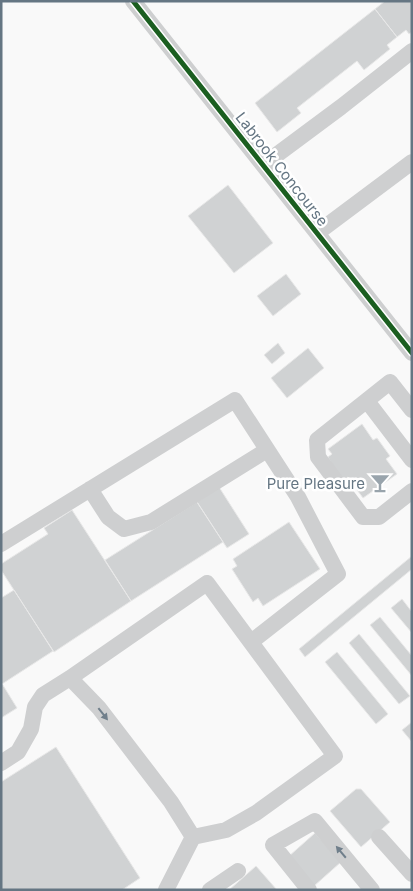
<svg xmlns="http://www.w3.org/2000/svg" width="413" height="891" font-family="Inter,sans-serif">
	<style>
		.building { fill: #d0d2d3; stroke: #e8e8e8 }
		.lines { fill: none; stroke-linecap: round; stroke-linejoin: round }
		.minor { stroke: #cecfd0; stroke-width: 16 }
		.cycleway-casing { stroke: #fff; stroke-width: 8 }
		.cycleway { stroke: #1b5e20; stroke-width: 5 }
		.oneway { fill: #707f8b }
		.labels { text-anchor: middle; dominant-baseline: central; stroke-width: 5; stroke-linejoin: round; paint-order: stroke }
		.street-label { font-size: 15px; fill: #657683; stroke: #fff }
		.poi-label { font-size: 15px; fill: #657683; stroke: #fff; text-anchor: end }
	</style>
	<rect width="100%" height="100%" fill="#f9f9f9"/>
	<path class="building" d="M385,1H412V32L409,34L406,30L397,37L375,9Z
		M375,9L397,37L387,45L390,49L364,70L357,61L297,108L301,113L277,132L255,103Z
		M228,185L273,243L234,273L188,216Z
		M286,274L301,294L273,316L257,296Z
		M278,343L285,353L272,364L264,355Z
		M308,348L324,368L287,398L271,378Z
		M362,424L373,440L377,438L390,456L386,459L397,474L363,498L355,487L349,492L344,486L351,481L348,477L341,482L328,457L332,454L328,449Z
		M219,487L249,534L227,548L197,502Z
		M197,502L223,542L131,601L105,560Z
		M72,510L131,601L54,652L1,570V564L48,534L44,528Z
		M289,522L320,569L263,606L258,598L253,602L232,569L237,566L233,559Z
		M412,556V569L305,657L299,649Z
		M14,590L53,651L2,684L1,682V598Z
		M402,599L412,612V633L391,608Z
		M380,617L412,656V676L370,625Z
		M359,634L410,696L399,704L349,643Z
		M337,652L388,714L376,724L325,662Z
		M1,682L17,708L1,718Z
		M412,722V742L402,730Z
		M56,747L140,878L122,890H1V782Z
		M356,789H361L390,822L361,847L330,811Z
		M315,833L341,862L314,886L288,857Z
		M256,866L277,890H229Z"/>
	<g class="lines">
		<path class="minor" d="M133,1L412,353
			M263,165L341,107L412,51
			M317,233L412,162
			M367,401L412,460
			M412,410L390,382L317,440L318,457L363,517H379L412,491
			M90,489L108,517L124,529L151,522L267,450
			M1,544L235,400L298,497L338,574L251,642
			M70,678L99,708L171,802L193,837
			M1,763L18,752L31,729L35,707L43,695L70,678L207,583L335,756L256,813L226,830L193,837L166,890
			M379,837L412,874
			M210,890L238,871
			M309,890L273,845L315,821L372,890"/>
		<defs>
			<path id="cycleway" d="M133,1L412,353"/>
		</defs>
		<use href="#cycleway" class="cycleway-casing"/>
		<use href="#cycleway" class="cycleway"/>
	</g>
	<defs><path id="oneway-solid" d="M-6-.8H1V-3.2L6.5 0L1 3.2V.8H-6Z" transform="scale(1.25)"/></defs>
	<g class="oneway">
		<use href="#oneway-solid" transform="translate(103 714) rotate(52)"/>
		<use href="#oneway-solid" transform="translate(341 852) rotate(-130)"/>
	</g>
	<defs>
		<symbol id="bar-bare" viewBox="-9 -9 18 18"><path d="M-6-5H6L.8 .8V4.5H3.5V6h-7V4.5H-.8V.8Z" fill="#99a4ac" stroke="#fff" stroke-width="2.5" paint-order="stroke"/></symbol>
	</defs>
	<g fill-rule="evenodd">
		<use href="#bar-bare" x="366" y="469" width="28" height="28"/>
	</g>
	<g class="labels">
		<g class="street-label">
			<text transform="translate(282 169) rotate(52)">Labrook Concourse</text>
		</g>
		<g class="poi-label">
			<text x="365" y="483">Pure Pleasure</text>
		</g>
	</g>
	<rect width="413" height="891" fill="none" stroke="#657683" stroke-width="5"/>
</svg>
